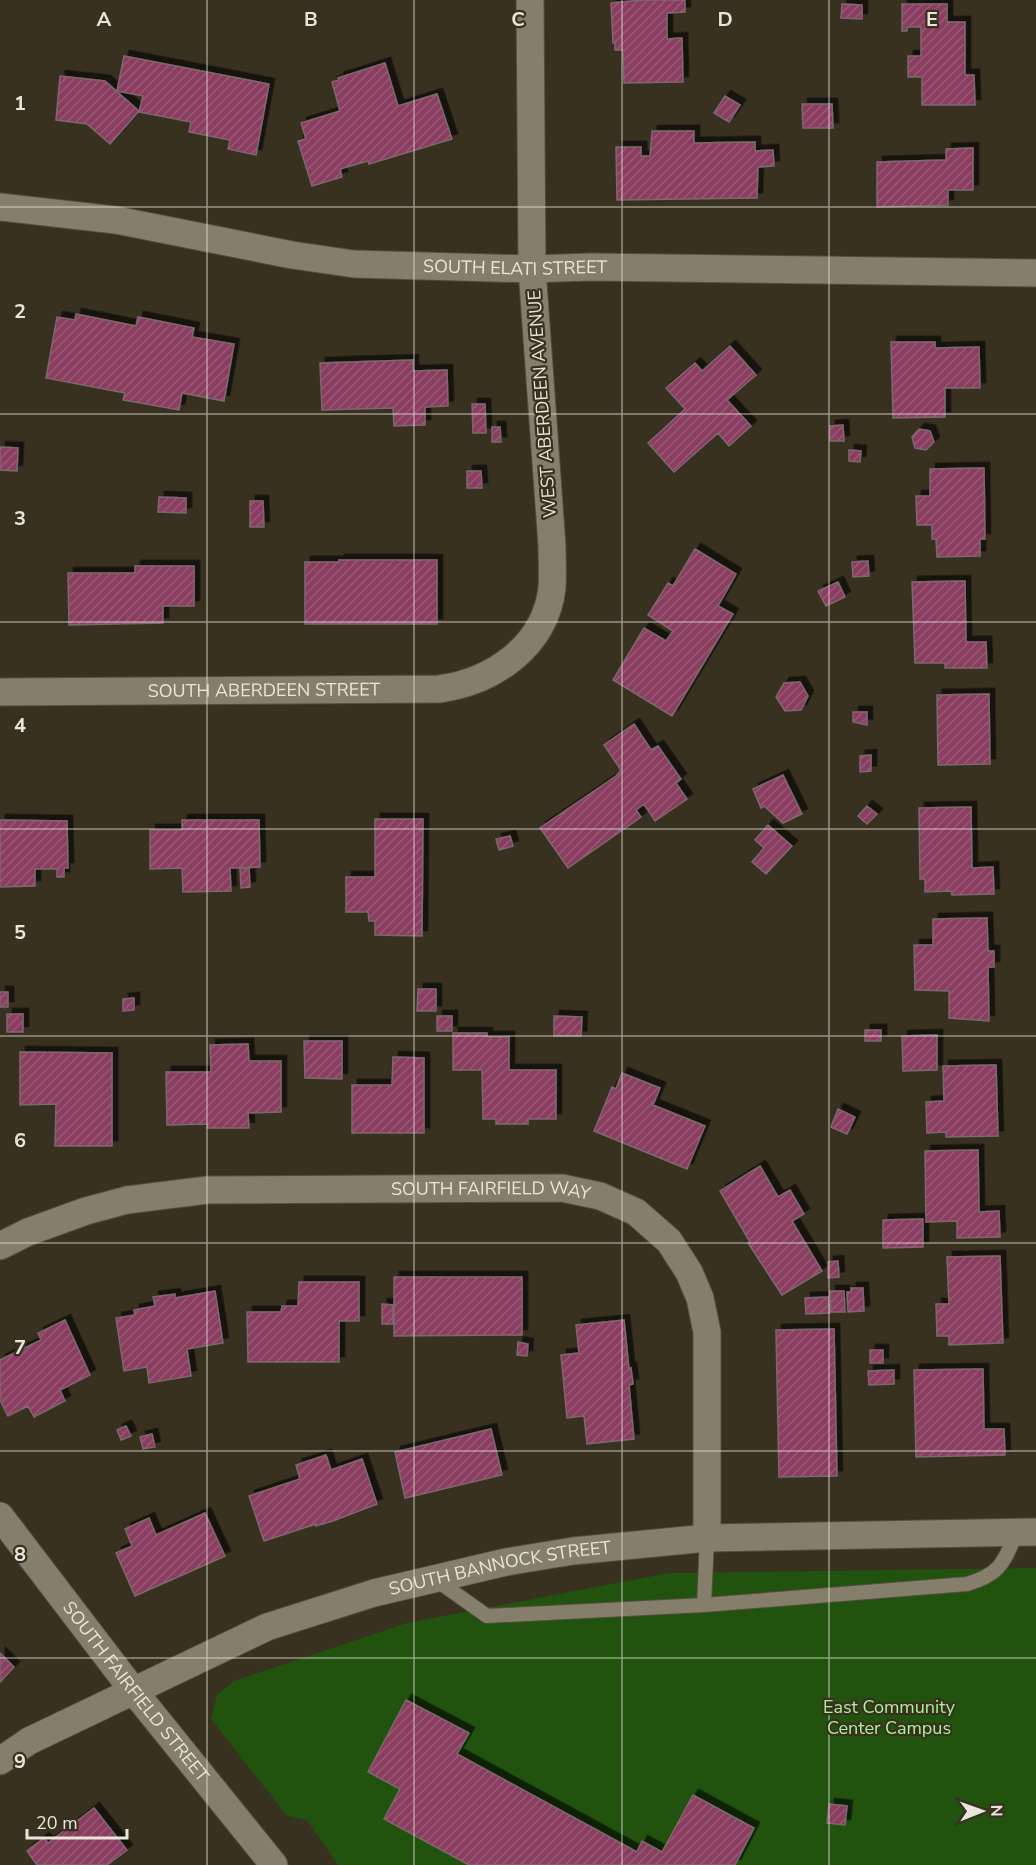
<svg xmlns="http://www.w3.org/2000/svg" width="1036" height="1865" font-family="'Nunito Sans',sans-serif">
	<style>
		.park { fill: #21520e }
		.building { fill: url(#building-hatch); stroke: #7e6870; stroke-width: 1.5; filter: url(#shadow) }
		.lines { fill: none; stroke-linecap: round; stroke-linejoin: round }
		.service-casing { stroke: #534e3f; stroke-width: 16 }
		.minor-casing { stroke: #534e3f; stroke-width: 29 }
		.service { stroke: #857e6a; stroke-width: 14 }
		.minor { stroke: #857e6a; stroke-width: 27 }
		.grid { fill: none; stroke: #e8e5da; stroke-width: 1.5; stroke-opacity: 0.55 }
		.labels { text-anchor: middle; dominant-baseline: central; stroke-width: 4.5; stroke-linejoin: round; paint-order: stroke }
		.street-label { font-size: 18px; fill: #e8e5da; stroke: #383120 }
		.park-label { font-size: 18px; fill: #a9f194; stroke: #383120 }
		.grid-label { font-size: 20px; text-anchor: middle; font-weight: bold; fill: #e8e5da; stroke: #383120; stroke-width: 4.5; stroke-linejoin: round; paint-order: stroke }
	</style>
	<defs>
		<pattern id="building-hatch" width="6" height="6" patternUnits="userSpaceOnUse" patternTransform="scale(1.5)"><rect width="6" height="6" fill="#893c5e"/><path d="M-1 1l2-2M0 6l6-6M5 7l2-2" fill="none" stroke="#9a5874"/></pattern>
		<filter id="shadow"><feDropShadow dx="5.5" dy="-5.5" stdDeviation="0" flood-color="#0009"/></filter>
	</defs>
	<rect width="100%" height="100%" fill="#383120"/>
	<path class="park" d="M1036,1568V1865H338L307,1820L287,1816L211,1719L217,1695L234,1681L407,1623L669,1573Z"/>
	<path class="building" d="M642,0H685V12L667,13V39L682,38L683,82L624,83L623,50H615V43H613L611,3Z
		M842,4L862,5V19L841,18Z
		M902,4H947V22H965V75H974L975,105H922V77H908V56H921V27H907V31H902Z
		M124,56L269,84L256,155L228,149L230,140L189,132L191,122L139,112L143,96L117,91Z
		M385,63L398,106L437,94L452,139L369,164L368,161L340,169L342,177L312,186L298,141L306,139L301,123L340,111L332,82L339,80L338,78Z
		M60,76L105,81L139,111L110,144L87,124L56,120Z
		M725,96L740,105L729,122L714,113Z
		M802,104H832L833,128H803Z
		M652,131H694V143L755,142V151L773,150L774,166L758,167L757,198L617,200L616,147H641V156H650Z
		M973,148V190H948V205L877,207V162L946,160V149Z
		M76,314L136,326L138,317L194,328L192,337L234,344L224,401L182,393L179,410L123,400L125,393L46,378L57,317L75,320Z
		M891,342H935V348L979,347L980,388H945V417L893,418Z
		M730,346L756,375L727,400L751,426L729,446L718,433L674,472L648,443L685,409L666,388L695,363L702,371Z
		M413,360V371L447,370L448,406L425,407V425L394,426L393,408L322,410L320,363Z
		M472,404H485L486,433H473Z
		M843,425L844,441H830V426Z
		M492,427H500L501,442H492Z
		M919,429L930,431L934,442L926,450L915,448L912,437Z
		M0,447L18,448L17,471L0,470Z
		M849,450L861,451L860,462L849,461Z
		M984,468L985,539H980V556L937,557L936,539H932V525H917L916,496H930V469Z
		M467,471H481L482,488H467Z
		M159,497L186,498V513L158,512Z
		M250,501H263L264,527H250Z
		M695,549L736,574L718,606L733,614L672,716L613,680L644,628L666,641L673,631L648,615L668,583L673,586Z
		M339,560H437V624H305V562H339Z
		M868,561L869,576L853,577L852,562Z
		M135,566H194V606H163V623L69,625L68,573H135Z
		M965,581L966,642H986L987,668H945V663H915L912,582Z
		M838,582L845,597L826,606L818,591Z
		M800,682L808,696L801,710L785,711L776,697L784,683Z
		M989,694L990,764L938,765L937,695Z
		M853,712H867V725L853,722Z
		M634,724L651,750L658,746L681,779L676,783L687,799L655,821L644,804L636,810L641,817L568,868L540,828L616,776L621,770L604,745Z
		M871,755V771L860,772V756Z
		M783,775L802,814L783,823L764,806L761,808L753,789Z
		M867,806L877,814L867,824L858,816Z
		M971,807L972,868L993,867L994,894L952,895L951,891L925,892V879H920L919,808Z
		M375,819H423L422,936L375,935V921H369L368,912H346V877H375Z
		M0,820L67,821L68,868H64V877H57V869H35V886L0,887Z
		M182,820H259L260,867L230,868L231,891L183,892L182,868L150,869V830H182Z
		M768,825L792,846L766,874L752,862L764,848L755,840Z
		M510,836L513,846L499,850L496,839Z
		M240,868H249L250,887L241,888Z
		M987,918L988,951H994V967H988L989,1021L949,1018V991L915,990L914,945H933V919Z
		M418,989H436V1011H417Z
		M0,992H8V1007H0Z
		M134,998V1010L123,1011V999Z
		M7,1014H23V1032H7Z
		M437,1016H452V1031H437Z
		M554,1016L582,1017L581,1036H554Z
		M865,1030H881V1041H865Z
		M453,1033H487V1037H509V1070H556V1119H528V1124H496V1119H483L482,1070H453Z
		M937,1035V1070L903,1071L902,1036Z
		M304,1041H342V1079L305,1078Z
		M248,1044L249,1061H281V1112L248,1113L249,1128H207L208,1124L167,1125L166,1072H211L210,1045Z
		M20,1052L112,1053V1146H55L56,1104L20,1105Z
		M393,1057L424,1058V1133H352V1085H392Z
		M996,1065L998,1136L946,1137V1132L927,1133L926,1102L944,1101L943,1066Z
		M622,1073L660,1088L653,1105L705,1126L687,1169L594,1131L612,1087L616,1089Z
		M838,1109L855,1117L847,1134L831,1127Z
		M978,1150L979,1212L999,1211L1000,1237L957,1238V1221L926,1222L925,1151Z
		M760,1166L778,1197L790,1190L804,1214L792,1221L822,1271L782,1295L748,1243L750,1242L720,1191Z
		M923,1219V1247L883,1248V1220Z
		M1000,1256L1003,1343L949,1345V1336H937L936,1304H949L947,1257Z
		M838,1261L839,1277L828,1278V1262Z
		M394,1277H522V1335L394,1336Z
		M299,1282H359V1321H339V1362H248L247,1312H281L282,1306H298Z
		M851,1288H863L864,1311L848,1312L847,1292H851Z
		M215,1291L223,1343L187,1349L191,1376L149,1383L147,1367L124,1371L116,1318L135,1315L134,1310L155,1306L153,1297L175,1294V1298Z
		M830,1291H844L845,1312H831Z
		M828,1297L830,1313L806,1314L805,1298Z
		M382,1304L393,1305V1324H382Z
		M65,1320L90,1375L60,1390L65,1401L34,1417L28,1406L8,1416L0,1400V1360L41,1340L38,1333Z
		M624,1320L629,1369L631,1368L633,1384L629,1385L634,1439L587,1444L584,1416L567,1418L561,1355L579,1353L576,1325Z
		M834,1329L837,1476L779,1477L776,1330Z
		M518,1342L528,1344L527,1356L517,1355Z
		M870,1350H883V1363H870Z
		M983,1369L984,1429H1004L1005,1455L916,1457L914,1370Z
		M894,1370V1384L869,1385L868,1371Z
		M126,1426L131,1436L121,1440L117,1430Z
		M491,1429L502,1475L405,1498L395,1452Z
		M152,1434L155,1447L143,1449L140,1437Z
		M326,1455L331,1470L362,1459L377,1504L333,1521L316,1526V1524L264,1541L249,1496L300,1479L296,1465Z
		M205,1513L225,1556L135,1596L116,1553L132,1546L125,1529L149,1518L156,1535Z
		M0,1653L14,1667L0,1682Z
		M406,1700L469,1733L457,1754L637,1852L642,1841L662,1852L693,1795L754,1828L735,1865H469L384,1819L400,1789L368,1772Z
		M829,1804L847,1806L845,1825L827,1823Z
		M94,1808L127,1850L107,1865H37L27,1851L44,1838L48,1843Z"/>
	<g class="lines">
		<defs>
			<path id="service" d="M435,1579L487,1616L704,1605L967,1584C1001,1574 1003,1563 1017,1532
				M704,1605L707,1538"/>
			<g id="minor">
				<path id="s1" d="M0,207L116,220L292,255L354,264L532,269L590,267L1036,273"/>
				<path id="s2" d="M0,692L439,689C492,682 545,647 552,588C553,574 552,560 552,546L532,269L530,0"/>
				<path id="s3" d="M0,1246L28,1232L86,1211L127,1200L207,1190L562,1188L600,1196L636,1212L669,1241L689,1272L700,1298L707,1332V1538"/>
				<path id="s4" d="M0,1516L132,1689L274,1865"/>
				<path id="s5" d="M0,1761L29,1741L267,1627L374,1593L506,1562L573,1551L707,1538L1036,1532"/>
			</g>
		</defs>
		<use href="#service" class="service-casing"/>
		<use href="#minor" class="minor-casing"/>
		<use href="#service" class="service"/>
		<use href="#minor" class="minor"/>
	</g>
	<path class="grid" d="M207,0V1865M414,0V1865M622,0V1865M829,0V1865M0,207H1036M0,414H1036M0,622H1036M0,829H1036M0,1036H1036M0,1243H1036M0,1451H1036M0,1658H1036"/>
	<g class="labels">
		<g class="street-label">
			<text stroke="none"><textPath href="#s1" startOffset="520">SOUTH ELATI STREET</textPath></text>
			<text transform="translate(542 404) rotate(-94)">WEST ABERDEEN AVENUE</text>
			<text stroke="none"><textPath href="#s2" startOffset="264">SOUTH ABERDEEN STREET</textPath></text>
			<text stroke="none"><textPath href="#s3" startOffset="500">SOUTH FAIRFIELD WAY</textPath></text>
			<text stroke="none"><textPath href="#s5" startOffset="540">SOUTH BANNOCK STREET</textPath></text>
			<text stroke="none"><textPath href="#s4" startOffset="222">SOUTH FAIRFIELD STREET</textPath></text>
		</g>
		<g class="park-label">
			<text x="889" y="1707">East Community<tspan x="889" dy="21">Center Campus</tspan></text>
		</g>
	</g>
	<g class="grid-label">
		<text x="104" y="26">A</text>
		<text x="311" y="26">B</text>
		<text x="518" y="26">C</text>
		<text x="725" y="26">D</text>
		<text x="932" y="26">E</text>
		<text x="20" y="110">1</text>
		<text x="20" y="318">2</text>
		<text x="20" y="525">3</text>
		<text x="20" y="732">4</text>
		<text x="20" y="939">5</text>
		<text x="20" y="1147">6</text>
		<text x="20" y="1354">7</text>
		<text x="20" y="1561">8</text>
		<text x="20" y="1768">9</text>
	</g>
	<g transform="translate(982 1811) rotate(89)" stroke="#383120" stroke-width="4.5" paint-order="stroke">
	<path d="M0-4.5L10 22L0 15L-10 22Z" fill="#e8e5da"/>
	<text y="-9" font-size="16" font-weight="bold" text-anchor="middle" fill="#e8e5da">N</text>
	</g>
	<path d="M27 1829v9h100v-9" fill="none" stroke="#e8e5da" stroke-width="3"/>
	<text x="36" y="1829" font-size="18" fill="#e8e5da" stroke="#383120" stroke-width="4.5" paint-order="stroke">20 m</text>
</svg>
